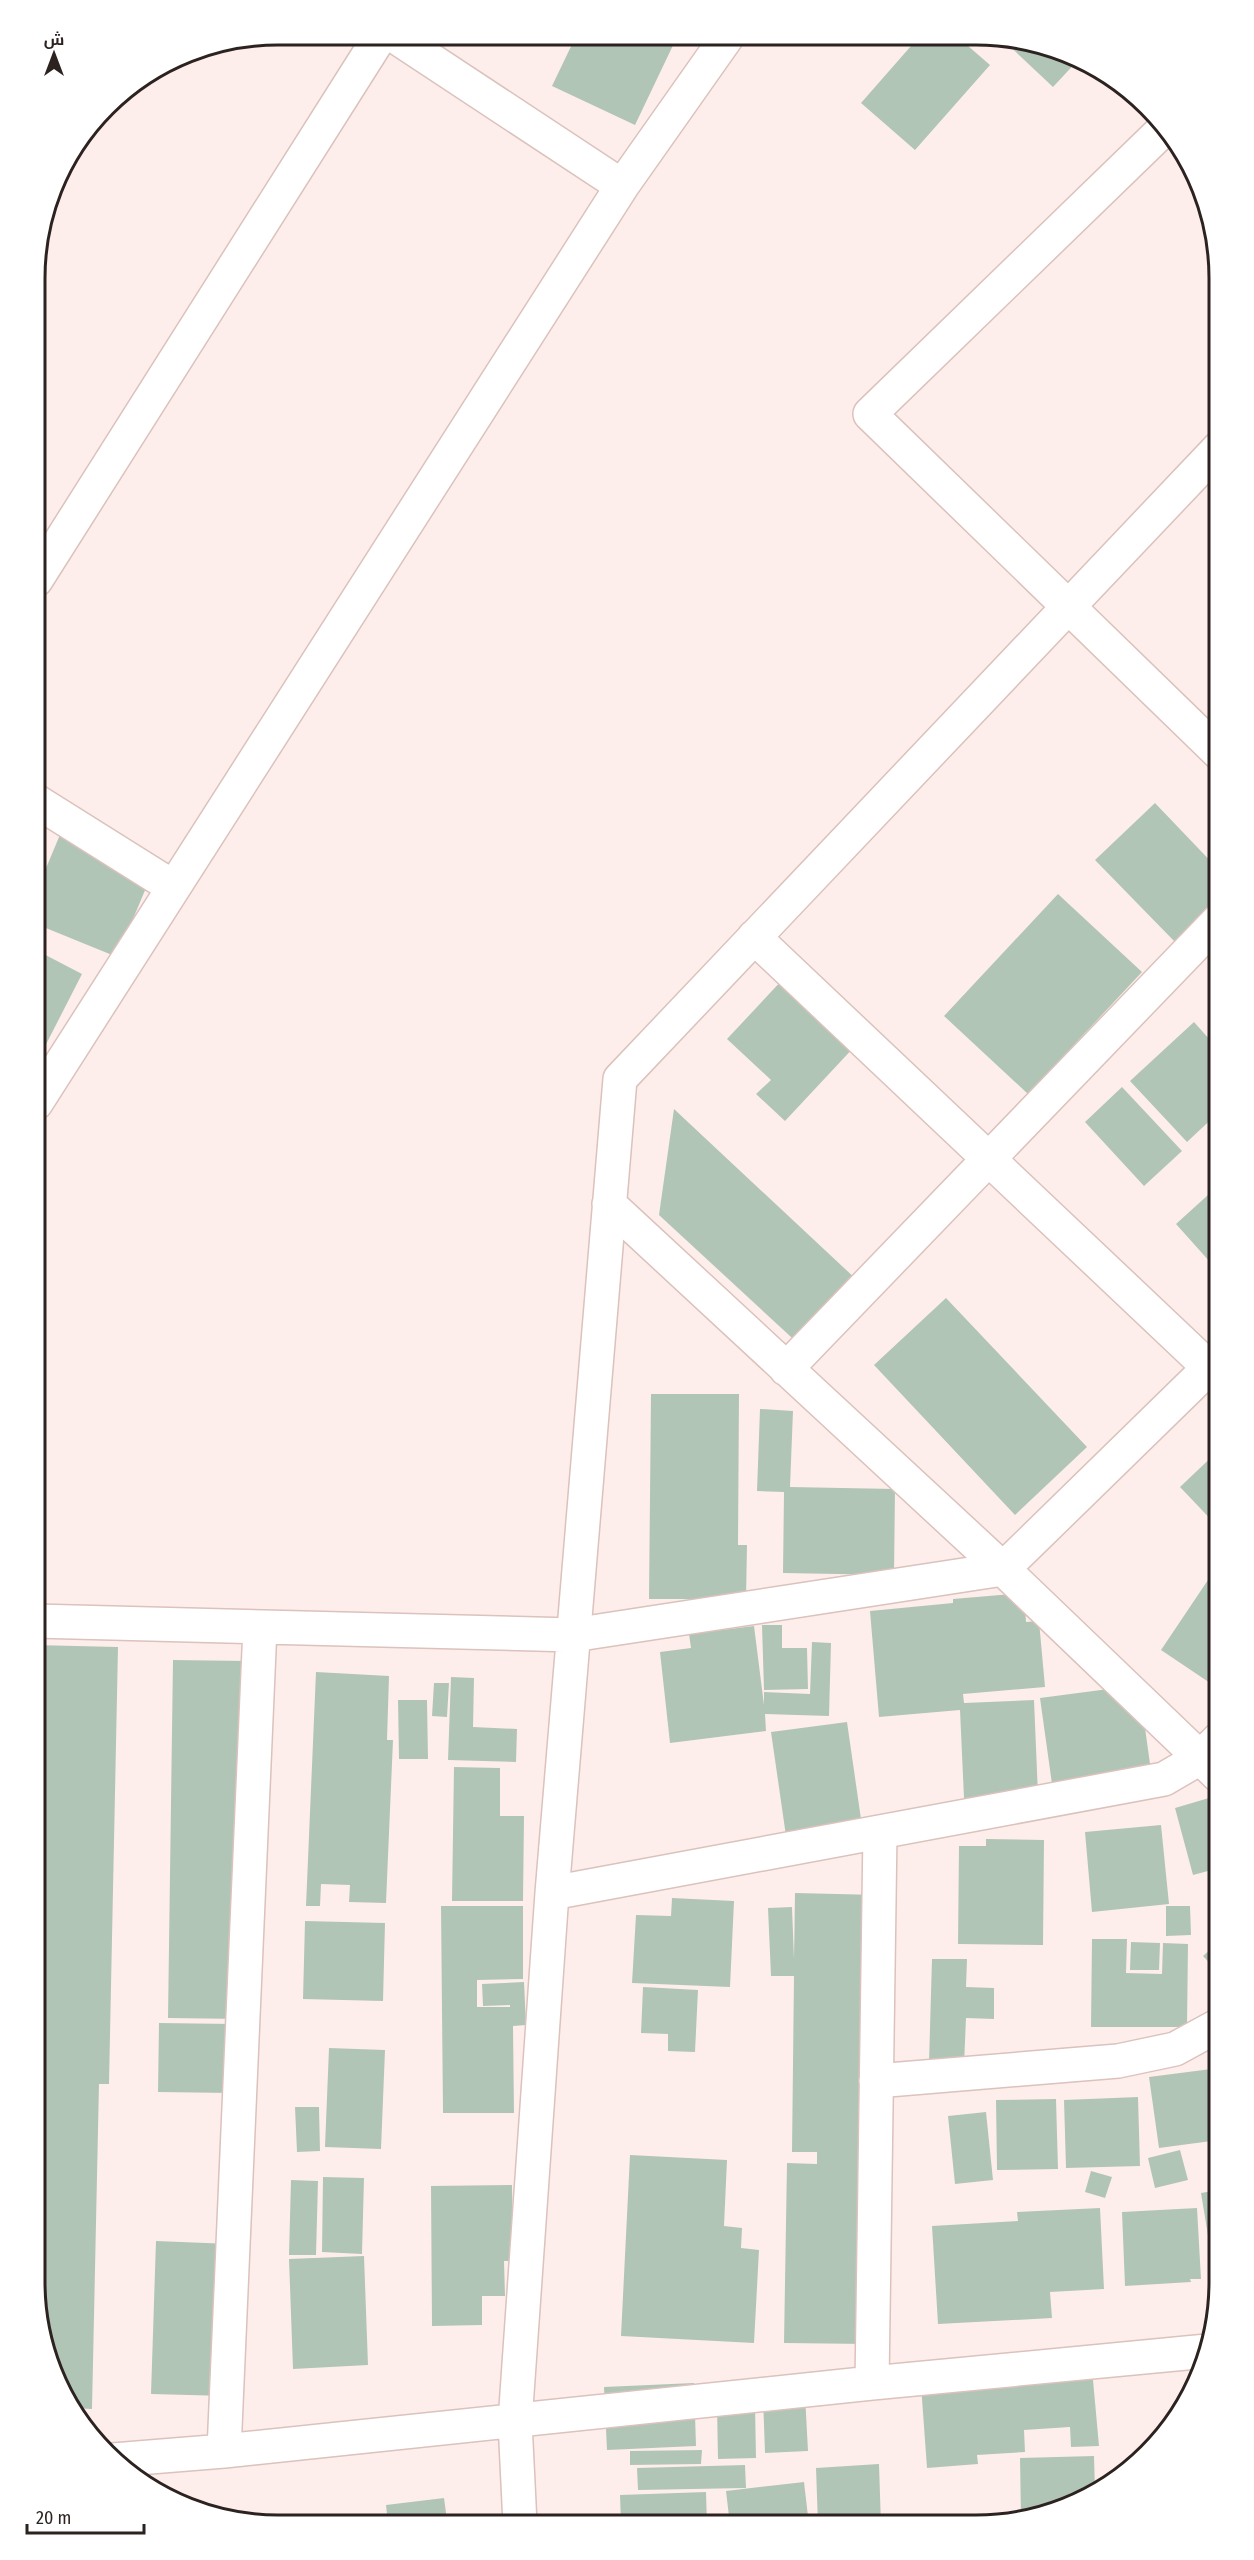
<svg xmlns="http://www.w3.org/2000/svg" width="1254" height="2560" font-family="'Fira Sans Condensed',Cairo,sans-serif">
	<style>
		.building { fill: #b1c5b6 }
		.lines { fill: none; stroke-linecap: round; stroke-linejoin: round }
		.minor-casing { stroke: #dbc2bc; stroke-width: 36 }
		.minor { stroke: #fff; stroke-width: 33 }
		.rim { fill: none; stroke: #2c2321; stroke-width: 3 }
	</style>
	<rect width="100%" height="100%" fill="#feeeeb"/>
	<path class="building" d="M576,36L677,37L635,125L552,86Z
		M918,38L960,39L990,65L915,150L861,103Z
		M1002,39H1023L1080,58L1053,87Z
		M1155,803L1219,870V899L1175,942L1095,860Z
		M67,818L159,857L117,957L36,924V892Z
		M1058,894L1142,972L1028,1094L944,1016Z
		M36,950L82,974L38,1060L36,1059Z
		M785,977L856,1045L785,1121L756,1094L771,1080L727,1039Z
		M1194,1022L1219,1050V1112L1187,1142L1130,1081Z
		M1122,1087L1182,1151L1144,1186L1085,1122Z
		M674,1109L858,1281L803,1348L659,1215Z
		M1219,1185V1272L1176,1224Z
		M946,1298L1087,1447L1015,1515L874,1365Z
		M651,1394H739L738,1545H747L746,1599H649Z
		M760,1409L793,1411L790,1487L895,1489L894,1575L783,1573L784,1492L757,1491Z
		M1219,1450V1528L1180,1487Z
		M1208,1580L1219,1588V1689L1161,1650Z
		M1024,1593L1026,1622L1039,1621L1045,1687L963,1694L964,1703L1034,1700L1038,1795L964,1798L960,1710L879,1717L870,1611L953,1603V1599Z
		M762,1625H782V1648H807L808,1689L764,1690Z
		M754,1626L764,1705V1692L810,1694L812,1642L831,1643L829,1716L765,1714L766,1731L670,1743L660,1652L691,1648L689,1634Z
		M35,1645L118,1647L109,2084H99L92,2409L71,2408L47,2360L34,2282Z
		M173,1660L248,1661L243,2019L168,2018Z
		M316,1672L389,1676L387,1740H393L386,1903L349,1902L350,1885L321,1884L320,1906H306Z
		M451,1677L474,1678L473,1727L517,1729L516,1762L448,1760Z
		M434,1683H449L447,1717L432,1716Z
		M1139,1685L1151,1771L1052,1784L1040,1698Z
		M398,1700H427L428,1759H399Z
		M847,1722L862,1826L786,1836L771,1732Z
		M454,1767L500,1768V1816H524L523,1901H452Z
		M1209,1798L1219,1833V1868L1193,1875L1175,1808Z
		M1161,1825L1169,1904L1092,1912L1085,1832Z
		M986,1839L1044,1840L1043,1945L958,1944L959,1846H986Z
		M795,1893L879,1895L867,2344L784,2343L787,2163L817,2164V2152H792L794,1976H771L768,1908L792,1907L794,1959Z
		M672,1898L734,1901L730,1987L632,1983L636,1915L671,1916Z
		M441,1906H523V1979L477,1980V2007H510V2005L483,2006L482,1984L524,1982L526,2025L513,2026L514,2113H443Z
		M1166,1906H1190L1191,1935L1166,1936Z
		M305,1921L385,1923L383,2001L303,1999Z
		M1219,1921V1938L1211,1929Z
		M1092,1939H1127L1126,1973L1162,1974L1163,1943L1188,1944L1187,2027H1091Z
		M1131,1942L1160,1943L1159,1970H1130Z
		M1219,1942V1973L1203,1956Z
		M932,1959H967L966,1987L994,1988V2019L966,2018L964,2065L929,2064Z
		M643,1987L698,1990L695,2052L668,2051V2034L641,2033Z
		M159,2023L233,2024L232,2093L158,2092Z
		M329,2048L385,2050L381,2149L325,2147Z
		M1219,2068V2140L1159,2148L1149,2077Z
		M1138,2097L1140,2166L1066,2168L1064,2100Z
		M1056,2099L1058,2169L997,2170L996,2100Z
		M295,2107H319L320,2151L297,2152Z
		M986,2112L993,2180L955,2184L948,2116Z
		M1180,2150L1188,2180L1155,2188L1148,2158Z
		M630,2155L727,2160L724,2226L742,2228L741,2248L759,2250L754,2343L621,2336Z
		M1215,2156H1219V2181H1216Z
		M1091,2171L1112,2177L1105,2198L1085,2192Z
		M323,2177L364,2178L362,2254L322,2252Z
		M291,2180L318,2181L316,2255H289Z
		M512,2185L513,2261H504L505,2296H482V2325L432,2326L431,2186Z
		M1219,2190V2271L1214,2272L1201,2193Z
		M1100,2208L1104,2289L1050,2292L1052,2318L938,2324L932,2226L1018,2221L1017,2212Z
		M1197,2208L1201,2279H1190L1191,2282L1125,2286L1122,2212Z
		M156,2241L231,2244L227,2396L151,2394Z
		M364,2256L368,2365L293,2369L289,2259Z
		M1092,2369L1099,2446L1071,2447L1070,2427L1024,2430L1025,2452L977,2455L978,2464L927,2468L921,2385Z
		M694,2383L696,2446L607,2450L604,2387Z
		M805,2395L808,2451L765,2453L763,2397Z
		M755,2405L756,2458L718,2459L717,2406Z
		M702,2450L701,2464L630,2465V2451Z
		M1094,2456L1095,2493L1054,2513L1021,2518L1020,2458Z
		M879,2464L881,2525H818L816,2468Z
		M745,2465L746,2488L638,2490L637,2468Z
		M804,2482L809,2525H730L726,2491Z
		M706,2492L707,2525L621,2524L620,2495Z
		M444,2498L447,2520L486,2515L487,2524H388L386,2505Z
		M231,2512V2519L209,2514V2513Z
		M572,2515L596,2516L595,2524H571Z"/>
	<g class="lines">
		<defs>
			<path id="minor" d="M393,35L622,186
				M1165,128L870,414L1219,753
				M36,580L381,35
				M36,801L173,887
				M754,937L1219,1377
				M36,1103L622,186L727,37
				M609,1204L1003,1569L1219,1776
				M786,1369L1219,920
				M35,1621L573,1635L1003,1569L1219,1358
				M552,1893L1164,1779L1200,1758L1219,1739
				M876,2081L1118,2061L1175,2049L1219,2025
				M872,2383L880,1832
				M224,2451L260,1627
				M113,2460L224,2451L872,2383L1207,2351
				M520,2524L515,2422L552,1893L620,1079L1219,448"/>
		</defs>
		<use href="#minor" class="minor-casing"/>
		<use href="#minor" class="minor"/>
	</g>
	<path d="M0 0H1254V2560H0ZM278 45H976A233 233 0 0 1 1209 278V2282A233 233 0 0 1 976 2515H278A233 233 0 0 1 45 2282V278A233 233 0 0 1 278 45Z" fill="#fff" fill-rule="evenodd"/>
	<path class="rim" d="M278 45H976A233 233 0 0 1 1209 278V2282A233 233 0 0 1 976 2515H278A233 233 0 0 1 45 2282V278A233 233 0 0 1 278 45Z"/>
	<g transform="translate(54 54)" stroke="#ffffff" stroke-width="4.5" paint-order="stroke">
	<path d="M0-4.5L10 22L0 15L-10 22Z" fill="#2c2321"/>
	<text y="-9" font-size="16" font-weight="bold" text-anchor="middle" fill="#2c2321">ش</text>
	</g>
	<path d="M27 2524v9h117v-9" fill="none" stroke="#2c2321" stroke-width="3"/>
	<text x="36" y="2524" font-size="18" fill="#2c2321" stroke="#ffffff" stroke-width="4.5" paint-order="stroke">20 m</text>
</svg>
